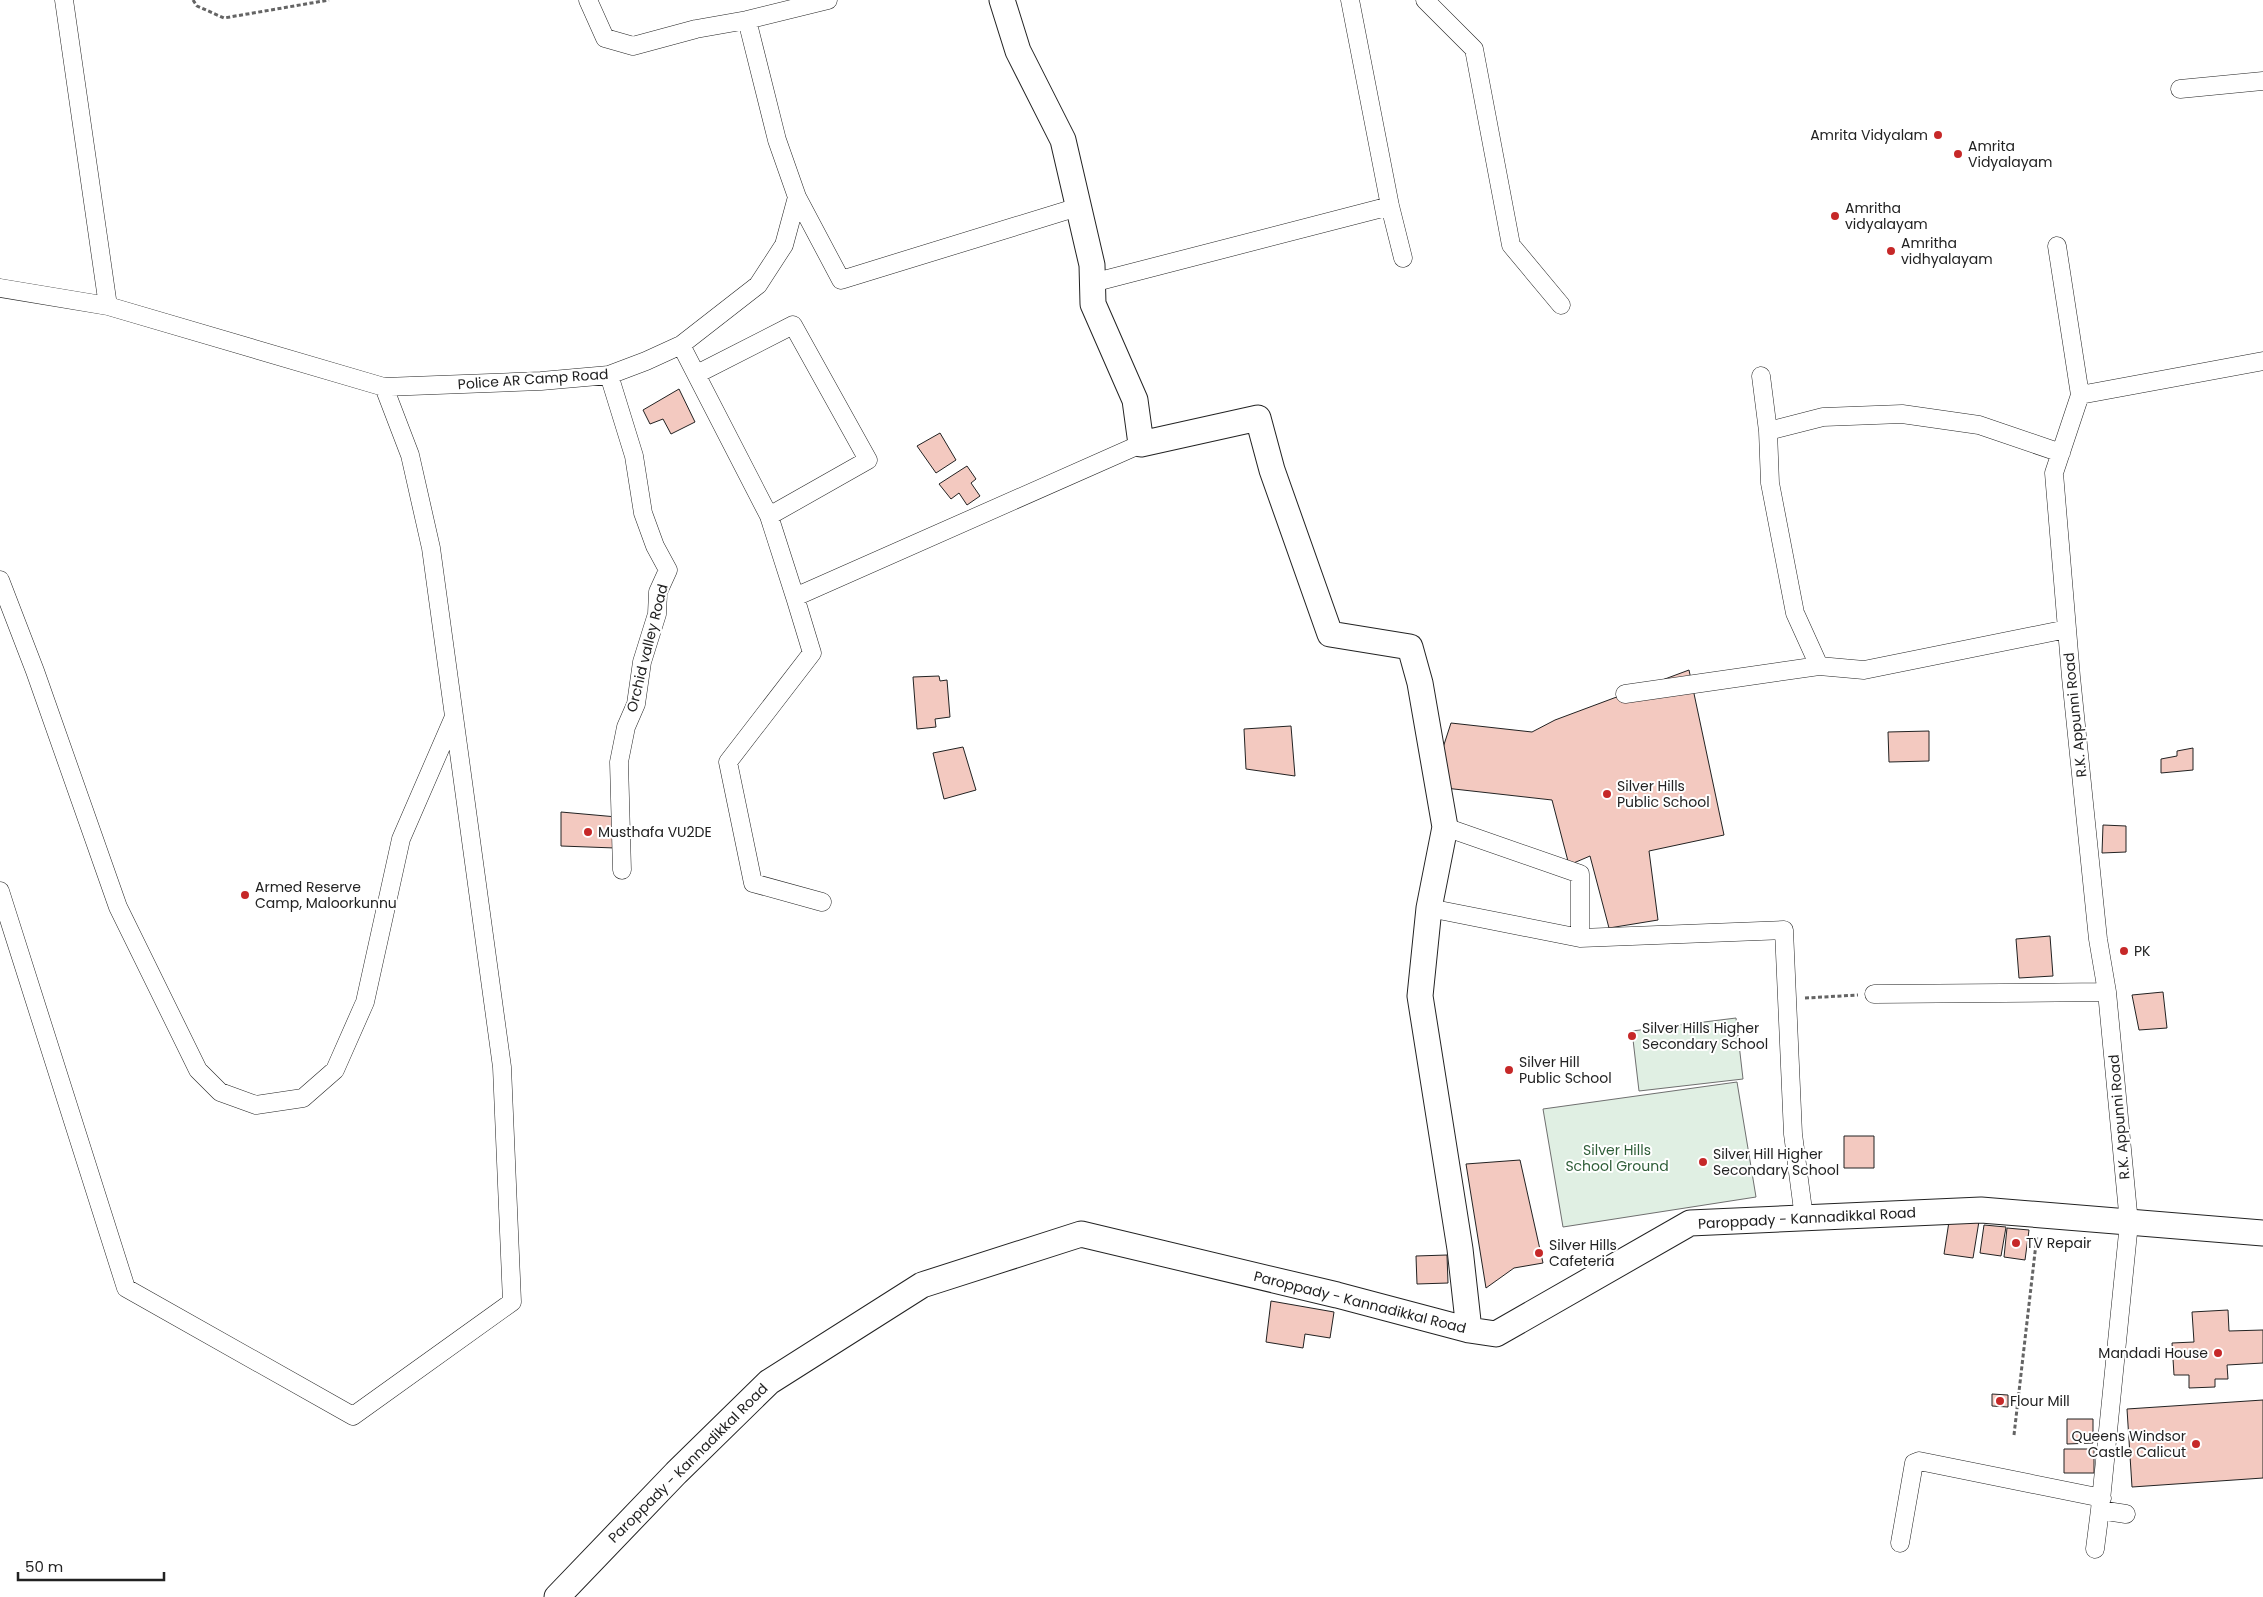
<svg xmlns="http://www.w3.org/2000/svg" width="2263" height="1597" font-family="Poppins,sans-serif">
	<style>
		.green { fill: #e0efe3; stroke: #6f6f6f }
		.building { fill: #f3c9c0; stroke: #222 }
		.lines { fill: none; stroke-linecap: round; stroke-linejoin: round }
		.street-casing { stroke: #222; stroke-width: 19 }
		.secondary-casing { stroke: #222; stroke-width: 27 }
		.path { stroke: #646464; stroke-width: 3; stroke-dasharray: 4 2.5; stroke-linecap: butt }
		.street { stroke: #fff; stroke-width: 18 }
		.secondary { stroke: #fff; stroke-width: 25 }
		.poi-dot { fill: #c62828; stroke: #fff; stroke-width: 2 }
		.labels { text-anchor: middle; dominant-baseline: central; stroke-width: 4; stroke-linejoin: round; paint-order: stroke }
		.poi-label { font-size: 14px; fill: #222; stroke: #fff; text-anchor: start }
		.street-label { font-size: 14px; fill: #222; stroke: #fff }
		.park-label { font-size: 14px; fill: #2f5e38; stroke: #fff }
	</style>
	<rect width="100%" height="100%" fill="#fff"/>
	<path class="green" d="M1736,1018L1743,1079L1639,1091L1632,1031Z
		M1737,1082L1756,1197L1563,1227L1543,1109Z"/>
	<path class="building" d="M679,389L695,422L671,434L663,419L650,424L643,410Z
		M940,433L956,460L936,473L917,446Z
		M967,466L976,479L971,483L980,496L967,505L959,493L951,499L939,484Z
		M1689,670L1724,835L1649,851L1658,920L1609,928L1590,856L1569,865L1552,800L1445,788L1439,760L1451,723L1532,732L1555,720Z
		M939,676L940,681L947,680L950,717L935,719L936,727L917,729L913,677Z
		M1291,726L1295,776L1246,769L1244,729Z
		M1929,731V761L1889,762L1888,732Z
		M963,747L976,790L944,799L933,753Z
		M2193,748V770L2161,773V759L2177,756V751Z
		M561,812L617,817L615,848L561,846Z
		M2103,825L2126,826V852L2102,853Z
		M2050,936L2053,976L2019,978L2016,939Z
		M2163,992L2167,1028L2139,1030L2132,995Z
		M1844,1136H1874V1168H1844Z
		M1520,1160L1543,1263L1514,1268L1486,1288L1466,1164Z
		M1950,1215H1980L1973,1258L1944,1254Z
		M1984,1225L2006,1227L2001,1256L1980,1253Z
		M2007,1228L2029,1230L2025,1260L2004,1257Z
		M1447,1255L1448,1283L1417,1284L1416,1256Z
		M1271,1301L1334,1312L1330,1338L1305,1334L1303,1348L1266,1342Z
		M2228,1310L2229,1331L2263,1330V1363L2227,1365L2228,1379H2215V1387L2189,1388V1375H2174L2172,1343L2194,1342L2192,1312Z
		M1992,1394L2008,1395V1407L1992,1406Z
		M2263,1400V1478L2132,1487L2127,1409Z
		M2067,1419H2093V1443L2067,1444Z
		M2064,1449H2094V1473H2064Z"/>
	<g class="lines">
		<defs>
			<path id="street" d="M64,0L108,306
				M588,0L605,38L633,46L696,29L747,20
				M1350,0L1390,206L1403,258
				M1425,0L1474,49L1511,245L1561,305
				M2180,89L2263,81
				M797,197L841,280L1078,207
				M2057,246L2080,395
				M1092,283L1390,206
				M0,288L108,306L384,387L541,381L609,375L646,361L681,345L758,285L784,245L797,197L777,140L747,20L828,0
				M681,345L769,516L868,460L793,325L697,374
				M609,375L634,456L643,513L655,546L668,570L658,592L657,614L642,662L636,704L626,727L619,762L622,870
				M1761,376L1768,431
				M2061,453L1979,425L1902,414L1823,417L1768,431L1770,483L1795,613L1819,666L1864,670L2067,629
				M769,516L795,597
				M0,580L35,671L118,907L198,1070L220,1092L256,1105L303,1098L335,1070L365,1002L401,839L453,719
				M1625,694L1819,666
				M1445,827L1580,874V938
				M0,891L126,1288L353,1416L512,1302L502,1067L431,548L410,455L384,387
				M822,902L753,883L728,762L812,653L795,597L1141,444
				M1429,908L1580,938L1784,930L1793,1134L1804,1218
				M1874,994L2107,992
				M2126,1514L2100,1510L2129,1223L2107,992L2098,939L2071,677L2054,473L2080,395L2263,361
				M1900,1543L1914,1463L1919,1461L2102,1498
				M2095,1549L2100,1510"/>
			<path id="secondary" d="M1002,0L1018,51L1063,140L1092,265L1093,304L1135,400L1141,444L1258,418L1272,470L1330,634L1410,647L1420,683L1445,827L1429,908L1420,996L1460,1249L1469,1330
				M557,1597L676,1473L769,1382L922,1285L1081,1234L1337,1295L1469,1330L1496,1334L1690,1223L1981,1210L2263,1233"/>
		</defs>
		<use href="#street" class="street-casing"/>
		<use href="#secondary" class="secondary-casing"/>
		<path class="path" d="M193,0L197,6L224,18L329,0
			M1805,998L1858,995
			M2014,1435L2037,1235"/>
		<use href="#street" class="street"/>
		<use href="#secondary" class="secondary"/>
	</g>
	<g class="poi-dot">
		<circle cx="1938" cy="135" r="5"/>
		<circle cx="1958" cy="154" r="5"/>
		<circle cx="1835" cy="216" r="5"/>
		<circle cx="1891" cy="251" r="5"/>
		<circle cx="1607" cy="794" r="5"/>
		<circle cx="588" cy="832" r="5"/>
		<circle cx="245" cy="895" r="5"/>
		<circle cx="2124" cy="951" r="5"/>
		<circle cx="1632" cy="1036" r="5"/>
		<circle cx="1509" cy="1070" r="5"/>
		<circle cx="1703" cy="1162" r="5"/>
		<circle cx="2016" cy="1243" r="5"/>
		<circle cx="1539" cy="1253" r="5"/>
		<circle cx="2218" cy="1353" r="5"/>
		<circle cx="2000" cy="1401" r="5"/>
		<circle cx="2196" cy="1444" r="5"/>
	</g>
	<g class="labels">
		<g class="poi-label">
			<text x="1928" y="135" text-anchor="end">Amrita Vidyalam</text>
			<text x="1968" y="146">Amrita<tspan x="1968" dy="16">Vidyalayam</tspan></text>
			<text x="1845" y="208">Amritha<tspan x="1845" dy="16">vidyalayam</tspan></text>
			<text x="1901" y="243">Amritha<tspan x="1901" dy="16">vidhyalayam</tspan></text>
			<text x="1617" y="786">Silver Hills<tspan x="1617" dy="16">Public School</tspan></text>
			<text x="598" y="832">Musthafa VU2DE</text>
			<text x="255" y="887">Armed Reserve<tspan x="255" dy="16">Camp, Maloorkunnu</tspan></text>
			<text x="2134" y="951">PK</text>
			<text x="1642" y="1028">Silver Hills Higher<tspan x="1642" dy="16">Secondary School</tspan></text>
			<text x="1519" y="1062">Silver Hill<tspan x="1519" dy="16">Public School</tspan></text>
			<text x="1713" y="1154">Silver Hill Higher<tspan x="1713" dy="16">Secondary School</tspan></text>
			<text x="2026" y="1243">TV Repair</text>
			<text x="1549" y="1245">Silver Hills<tspan x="1549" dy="16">Cafeteria</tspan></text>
			<text x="2208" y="1353" text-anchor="end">Mandadi House</text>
			<text x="2010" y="1401">Flour Mill</text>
			<text x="2186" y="1436" text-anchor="end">Queens Windsor<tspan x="2186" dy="16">Castle Calicut</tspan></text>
		</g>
		<g class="street-label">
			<text transform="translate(533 379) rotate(-4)">Police AR Camp Road</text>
			<text transform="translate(647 648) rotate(-76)">Orchid valley Road</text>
			<text transform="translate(2075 715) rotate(-96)">R.K. Appunni Road</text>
			<text transform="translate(2119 1117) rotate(-95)">R.K. Appunni Road</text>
			<text transform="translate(1807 1218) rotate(-3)">Paroppady - Kannadikkal Road</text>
			<text transform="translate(1360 1302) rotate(14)">Paroppady - Kannadikkal Road</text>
			<text transform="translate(688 1463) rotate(-45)">Paroppady - Kannadikkal Road</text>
		</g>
		<g class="park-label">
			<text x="1617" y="1150">Silver Hills<tspan x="1617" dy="16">School Ground</tspan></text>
		</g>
	</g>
	<path d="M18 1572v8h146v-8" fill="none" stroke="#222222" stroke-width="2.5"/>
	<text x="25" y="1572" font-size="15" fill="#222222" stroke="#ffffff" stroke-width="4" paint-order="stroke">50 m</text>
</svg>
